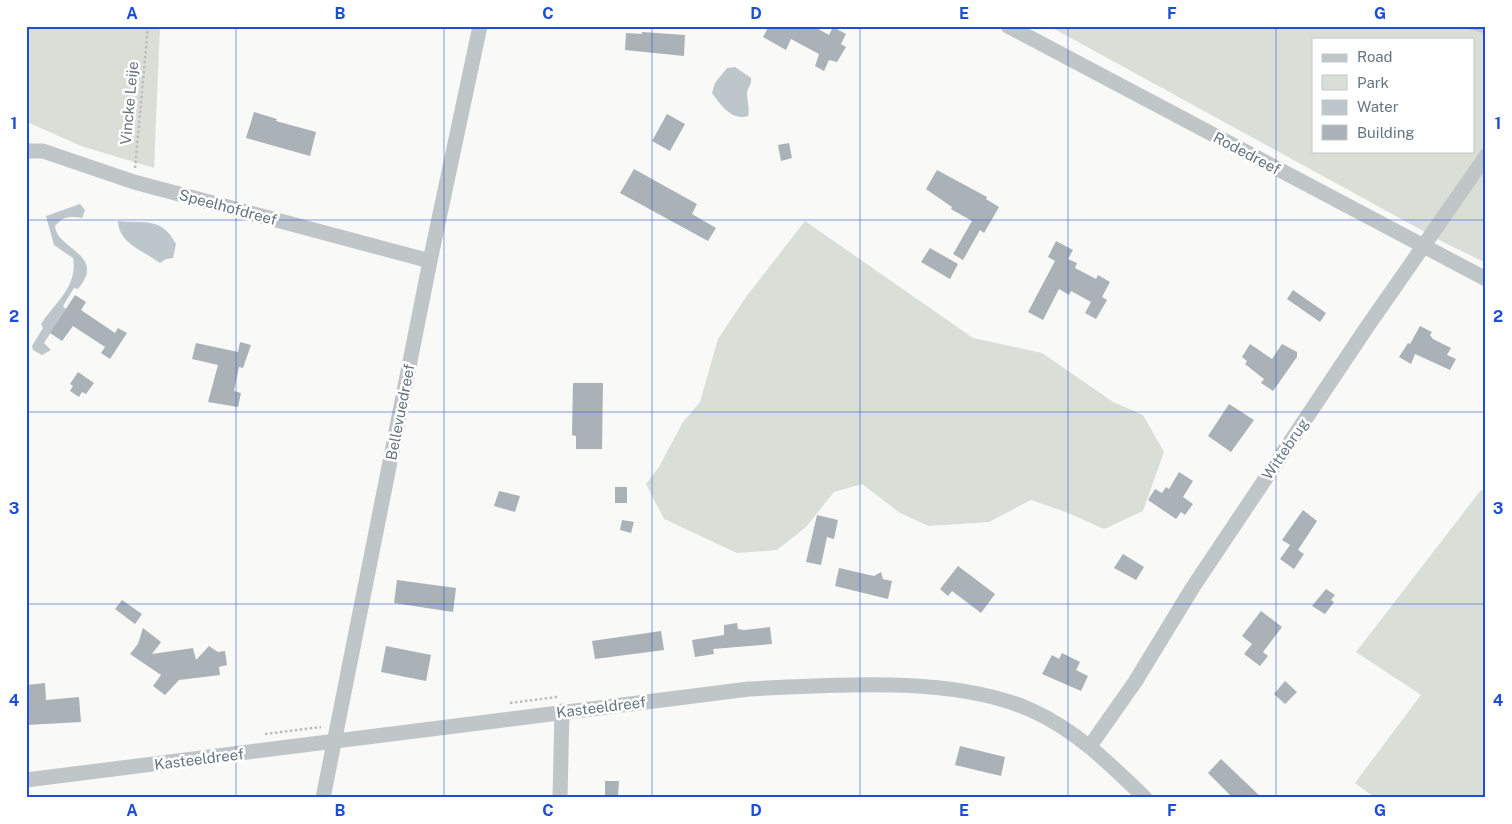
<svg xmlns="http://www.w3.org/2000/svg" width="1512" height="824" font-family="'Public Sans',sans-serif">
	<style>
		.green { fill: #d9ded6; fill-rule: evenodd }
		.water { fill: #bcc6cb }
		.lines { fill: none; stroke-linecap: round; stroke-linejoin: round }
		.stream { stroke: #bcc6cb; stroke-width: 4.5 }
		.building { fill: #aab2b7 }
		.path { stroke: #bbbec0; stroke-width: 2.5; stroke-dasharray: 2.5 2.5; stroke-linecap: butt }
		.minor { stroke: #c0c5c8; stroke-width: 15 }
		.grid { fill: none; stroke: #1d4ed8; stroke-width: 1; stroke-opacity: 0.55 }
		.labels { text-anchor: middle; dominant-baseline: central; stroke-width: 5; stroke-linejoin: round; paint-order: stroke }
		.street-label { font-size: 15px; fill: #667580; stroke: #fff }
		.neatline { fill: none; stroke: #1d4ed8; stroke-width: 2 }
		.grid-label { font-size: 16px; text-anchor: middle; font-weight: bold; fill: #1d4ed8 }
	</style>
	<rect width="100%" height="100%" fill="#f9f9f7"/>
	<path class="green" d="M26,26H160L154,168L81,146L27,122Z
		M1049,26H1486V263L1445,243ZM1313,39H1473V151H1313Z
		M805,221L973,338L1042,353L1113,402L1143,415L1164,452L1143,511L1104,529L1066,512L1031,500L989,522L929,526L900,513L862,484L834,492L806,527L777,550L737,553L664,519L646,484L659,467L683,422L700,402L718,339L746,297Z
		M1481,490L1486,492V798H1375L1355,783L1421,695L1356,652Z"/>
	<path class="water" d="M735,67L751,78C752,85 747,88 747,94C747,102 750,107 748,116C731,121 721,105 712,93L715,83L727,68Z
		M80,204L85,210L82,218C70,216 63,216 55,226C57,250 107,254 78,289L74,288L63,306L66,309L44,343L51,350L42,355L33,350L32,346L43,328L41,324C55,302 78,287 73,258L54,245L46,216Z
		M118,221C145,224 161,216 176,244L173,258L166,259L160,263C144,251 118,243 118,221Z"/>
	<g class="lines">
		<path class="stream" d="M1466,26L1486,31"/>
	</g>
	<path class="building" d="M769,26H813L829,35L833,27L846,34L841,44L846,47L837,62L829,60L824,71L815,66L819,54L791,39L786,50L763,37Z
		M642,32L685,35L684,56L625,50L626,33L642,34Z
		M254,112L277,119L276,121L316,132L310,156L246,138Z
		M667,114L685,124L670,151L652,141Z
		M789,143L792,158L781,161L778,145Z
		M634,169L697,204L692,214L716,228L708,241L620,193Z
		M937,170L987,197L986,199L999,207L984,233L980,230L963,260L953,254L972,221L951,209L952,207L926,189Z
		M1056,241L1073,250L1068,259L1077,263L1075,268L1096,279L1098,275L1110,282L1102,297L1107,300L1096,319L1085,313L1091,302L1071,291L1069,295L1059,289L1043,320L1028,312L1055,261L1048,257Z
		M930,248L958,264L950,279L921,262Z
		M1293,290L1326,313L1320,322L1287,299Z
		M75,295L86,302L81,310L115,333L118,328L127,333L110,359L101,353L105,347L73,326L62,341L50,333Z
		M1420,326L1432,332L1430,335L1433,339L1451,348L1447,355L1456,359L1450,370L1415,354L1411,364L1399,357L1408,343L1410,344Z
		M240,342L251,345L243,368L239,367L234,391L241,393L238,407L208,402L218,365L192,359L196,343L238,352Z
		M1250,344L1272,359L1282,344L1297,352V357L1273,391L1261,383L1264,379L1245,364L1247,361L1242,357Z
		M78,372L94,383L86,394L82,392L79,397L70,391L73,386L70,384Z
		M573,383H603L602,449H576V436L572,435Z
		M1229,404L1254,420L1231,452L1208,436Z
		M1179,472L1193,481L1183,497L1193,504L1185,515L1181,512L1176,519L1148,500L1155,489L1162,493L1166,487L1169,489Z
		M615,487H627V503H615Z
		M499,491L520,496L515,512L494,506Z
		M1303,510L1317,521L1298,550L1304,554L1294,569L1280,559L1290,545L1282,540Z
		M817,515L838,520L834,539L827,537L821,565L806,562Z
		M622,520L634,522L631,533L620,530Z
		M1123,554L1144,567L1136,580L1114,568Z
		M958,566L995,594L981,613L952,591L948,596L940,589Z
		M839,568L874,576L881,572L883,579L892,581L888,599L835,586Z
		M397,580L456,588L453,612L394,603Z
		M1326,589L1335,595L1331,600L1334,602L1325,614L1312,606Z
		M122,600L142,614L135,624L115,609Z
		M1261,611L1282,627L1263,652L1268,656L1260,666L1244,654L1252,644L1242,636Z
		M737,623L738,629L744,630L770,627L772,644L713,649L714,654L695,657L692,640L724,635V625Z
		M143,628L161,642L152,654L193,648L196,660L209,646L218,652L225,651L227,665L219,667L220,675L179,680L165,695L153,686L161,675L130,654L138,644Z
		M661,631L664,650L595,659L592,641Z
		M386,646L431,655L426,681L381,672Z
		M1062,653L1080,662L1076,670L1088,676L1081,691L1042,674L1052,655L1059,659Z
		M1285,681L1297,692L1285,704L1274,694Z
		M45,683L46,700L79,697L81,722L27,725L26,685Z
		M960,746L1005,757L1001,776L955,765Z
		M1221,759L1262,798H1233L1208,773Z
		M605,781H619L618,798H605Z"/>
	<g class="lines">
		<path class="path" d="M135,168L148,26
			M510,703L557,697
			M265,734L321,727"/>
		<path class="minor" d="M1008,26L1486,279
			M26,151H43L134,182L430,261
			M1090,746L1135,682L1193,587L1365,330L1486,156
			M26,780L749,689C834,685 952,675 1031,710C1076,730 1110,764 1145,798
			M323,798L430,261L480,26
			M560,798L562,711"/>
	</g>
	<path class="grid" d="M236,26V798M444,26V798M652,26V798M860,26V798M1068,26V798M1276,26V798M26,220H1486M26,412H1486M26,604H1486"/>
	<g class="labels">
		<g class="street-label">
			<text transform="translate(129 103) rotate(-85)">Vincke Leije</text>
			<text transform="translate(1247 153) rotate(28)">Rodedreef</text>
			<text transform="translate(228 207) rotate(15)">Speelhofdreef</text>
			<text transform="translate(400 412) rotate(-79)">Bellevuedreef</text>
			<text transform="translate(1285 449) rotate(-56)">Wittebrug</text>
			<text transform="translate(601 707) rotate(-7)">Kasteeldreef</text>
			<text transform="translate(199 759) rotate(-7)">Kasteeldreef</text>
		</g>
	</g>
	<rect width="1512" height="824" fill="none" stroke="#ffffff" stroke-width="55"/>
	<rect x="1312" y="38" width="162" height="115" fill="#ffffff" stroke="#c2c8cc"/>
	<rect x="1322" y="54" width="25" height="8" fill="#c0c5c8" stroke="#c2c8cc"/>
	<text x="1357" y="62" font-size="15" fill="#667580">Road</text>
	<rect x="1322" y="75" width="25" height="15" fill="#d9ded6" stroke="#c2c8cc"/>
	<text x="1357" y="88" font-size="15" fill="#667580">Park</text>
	<rect x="1322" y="100" width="25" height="15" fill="#bcc6cb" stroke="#c2c8cc"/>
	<text x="1357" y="112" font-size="15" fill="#667580">Water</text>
	<rect x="1322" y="125" width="25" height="15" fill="#aab2b7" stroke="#c2c8cc"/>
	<text x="1357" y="138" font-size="15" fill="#667580">Building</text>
	<rect x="28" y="28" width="1456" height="768" class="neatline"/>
	<g class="grid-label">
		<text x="132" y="19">A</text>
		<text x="340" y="19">B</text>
		<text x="548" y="19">C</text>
		<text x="756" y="19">D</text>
		<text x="964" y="19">E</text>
		<text x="1172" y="19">F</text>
		<text x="1380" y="19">G</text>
		<text x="14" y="129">1</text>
		<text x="1498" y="129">1</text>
		<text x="14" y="322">2</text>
		<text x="1498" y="322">2</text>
		<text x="14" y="514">3</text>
		<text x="1498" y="514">3</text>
		<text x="14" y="706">4</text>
		<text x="1498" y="706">4</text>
		<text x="132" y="816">A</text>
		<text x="340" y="816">B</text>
		<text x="548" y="816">C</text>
		<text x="756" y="816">D</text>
		<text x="964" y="816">E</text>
		<text x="1172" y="816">F</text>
		<text x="1380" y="816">G</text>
	</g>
</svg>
